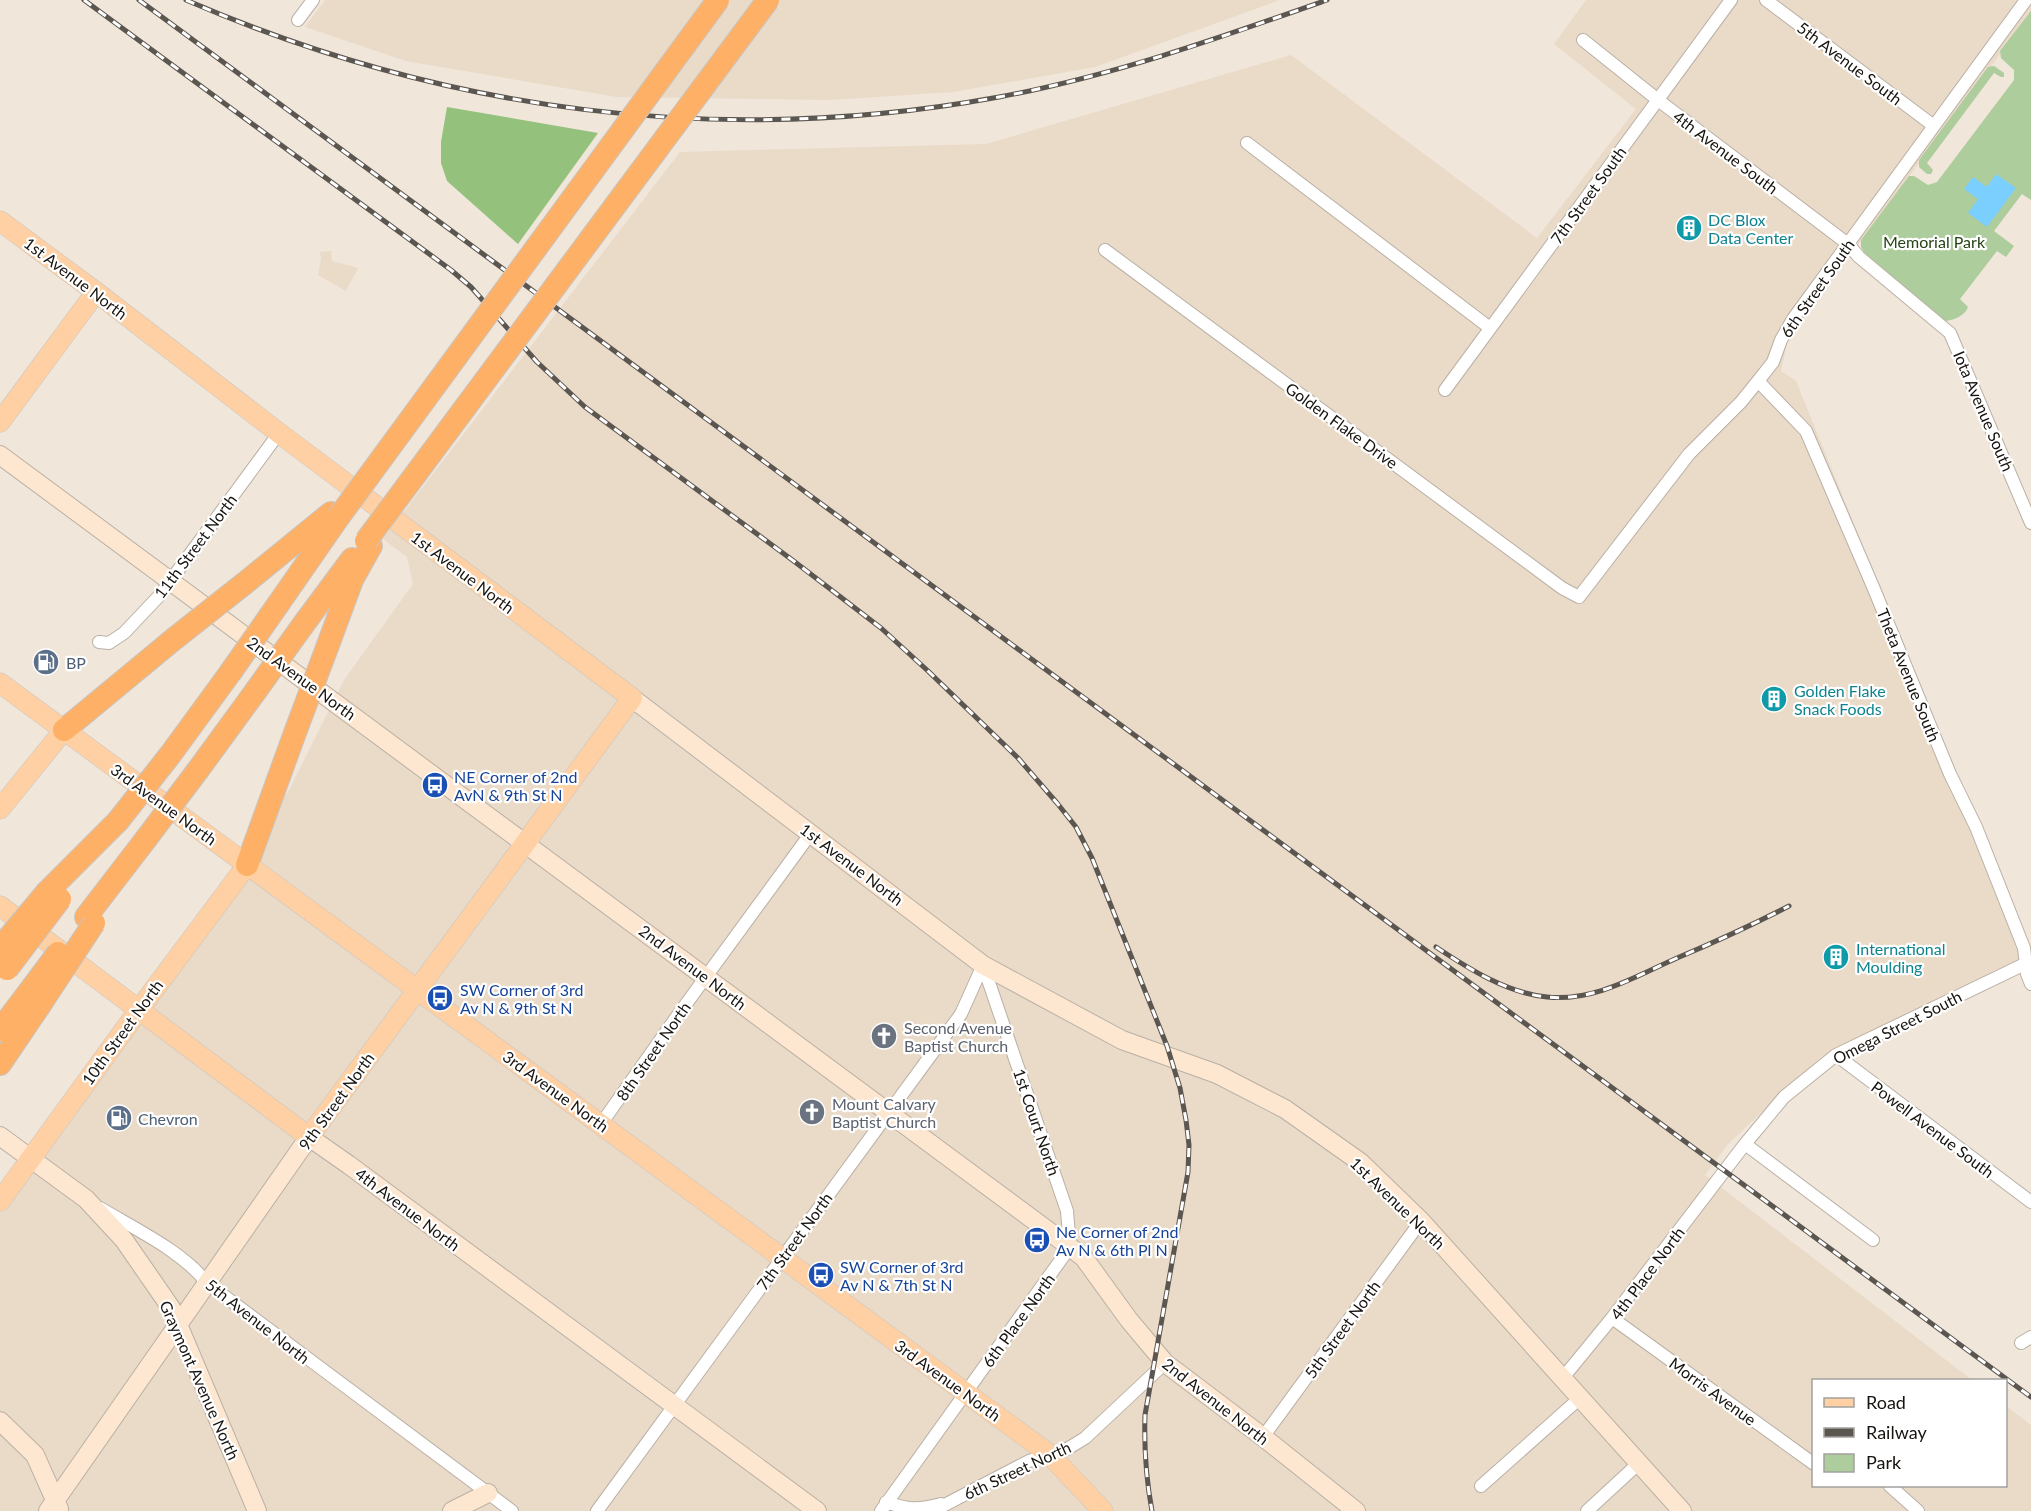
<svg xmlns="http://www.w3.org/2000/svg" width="2031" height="1511" font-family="Lato,sans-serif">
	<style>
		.built { fill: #eadac8 }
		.green { fill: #adcd9d }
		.forest { fill: #94c17c }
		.water { fill: #7bcffe }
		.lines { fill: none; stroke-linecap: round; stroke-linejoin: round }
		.street-casing { stroke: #b9b0a5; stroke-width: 14 }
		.secondary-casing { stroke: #b9b0a5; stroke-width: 20 }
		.primary-casing { stroke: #c7c6c5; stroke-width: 21 }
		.highway-casing { stroke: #c7c6c5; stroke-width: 24 }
		.street { stroke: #fff; stroke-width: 12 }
		.secondary { stroke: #fee7d1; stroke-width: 18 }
		.primary { stroke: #fed0a3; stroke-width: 20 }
		.highway { stroke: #fdb066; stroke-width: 22 }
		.rail-casing { stroke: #5c5650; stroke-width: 5 }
		.rail { stroke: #fff; stroke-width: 3; stroke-dasharray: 9; stroke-linecap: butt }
		.highway-bridge-casing { stroke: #c7c6c5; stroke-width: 24; stroke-linecap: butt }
		.highway-bridge { stroke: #fdb066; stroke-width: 22 }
		.labels { text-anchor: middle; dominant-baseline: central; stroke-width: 4.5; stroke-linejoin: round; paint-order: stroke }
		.street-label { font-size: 16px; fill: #17130f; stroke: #fff }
		.culture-label { font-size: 16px; fill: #0d838f; stroke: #fff; text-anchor: start }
		.park-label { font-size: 16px; fill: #264314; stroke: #fff }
		.service-label { font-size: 16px; fill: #4e5e75; stroke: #fff; text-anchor: start }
		.transit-label { font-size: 16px; fill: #164399; stroke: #fff; text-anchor: start }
		.worship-label { font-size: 16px; fill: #5b616d; stroke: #fff; text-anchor: start }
	</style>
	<rect width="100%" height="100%" fill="#f0e6da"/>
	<path class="built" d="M325,0H1280L1095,67L953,92L829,100L617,97L406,61L305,27Z
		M1586,0H2031V13L1788,339L1781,371L1796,381L2029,955L1821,1057L1728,1144L1705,1175L1972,1380H1814V1486H2006V1406L2031,1425V1511H0V1204L289,790L344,680L413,584L407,557L383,539L680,152L986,144L1291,55L1537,238L1636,109L1554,44Z
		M331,251L332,261L358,268L346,291L318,275L321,259L320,252Z"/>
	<path class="green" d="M2031,11V200L2022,194L1994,231L2014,246L2006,257L1997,251L1960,299L1968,307C1965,316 1954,320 1945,321L1866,255L1861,247V240L1909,176H1914L1928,185L1937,182L2014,80V70L2001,58L2000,51Z
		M1994,66L2004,73V77H2001L1994,73L1927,163L1933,170L1931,174H1927L1919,167V160L1988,67Z"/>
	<path class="forest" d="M447,107L598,133L518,244L447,181L441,163V142Z"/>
	<path class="water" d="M1996,174L2016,188L1987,227L1968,213L1978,199L1964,189L1973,177L1987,187Z"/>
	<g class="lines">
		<defs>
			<path id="street" d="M1766,0L1934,126
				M298,20L313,0
				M1583,40L1658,100L1848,244L1859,257L1950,333L2031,523
				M1247,143L1490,328
				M1105,250L1562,588L1579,597L1689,454L1741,402L1758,381L1773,362L1781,340L1793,319L2026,0
				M1758,381L1806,431L1874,589L1950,774L1976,827L2024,948L2027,974L2031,984
				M1445,390L1731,0
				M99,642L109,643L124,633L160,595L279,433
				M1836,1055L2031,1202
				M601,1124L678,1015L811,833
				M1745,1144L1873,1240
				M100,1208C135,1229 182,1251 207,1283L512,1511
				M1612,1318L1814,1464
				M2021,1343L2031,1337
				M1562,1379L1612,1318L1745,1144L1784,1097L1836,1055L2031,961
				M1263,1437L1421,1221
				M1481,1486L1580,1398
				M1890,1486L1918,1511
				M886,1502C908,1510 919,1510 941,1504
				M597,1511L961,1014L983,965
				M881,1511L1070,1247L1067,1211L983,965
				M933,1511L1029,1461L1067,1449L1085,1438L1165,1363
				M1587,1511L1639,1463"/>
			<path id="secondary" d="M0,455L1070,1247L1084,1258L1129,1320L1165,1363L1263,1437L1356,1511
				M632,698L983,965L1122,1040L1217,1074L1285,1109L1360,1162L1421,1221L1682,1511
				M0,1136L86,1199L124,1240L171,1308L257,1511
				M0,1421L35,1455L59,1509
				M48,1511L309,1137L349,1165L817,1511
				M452,1511L488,1493"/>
			<path id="primary" d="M0,221L96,292L279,433L632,698L309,1137L0,906
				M0,422L96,292
				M0,683L1049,1454L1103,1511
				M0,809L64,730
				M0,1201L138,1011L247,865"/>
			<path id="highway" d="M245,583L331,513
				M279,603L338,518
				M303,625L352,559
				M328,645L352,580L371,546
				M64,730L174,639
				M170,755L230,673
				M198,770L255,692
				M247,865L296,730
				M47,892L118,821
				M86,917L146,839
				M0,1030L32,988
				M0,1064L40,1005"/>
		</defs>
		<use href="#street" class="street-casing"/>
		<use href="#secondary" class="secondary-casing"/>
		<use href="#primary" class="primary-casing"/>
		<use href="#highway" class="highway-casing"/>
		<use href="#street" class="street"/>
		<use href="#secondary" class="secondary"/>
		<use href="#primary" class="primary"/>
		<use href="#highway" class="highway"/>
		<defs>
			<path id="rail" d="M84,0L451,270L471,287L537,362L585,407L795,562L881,628L928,671L1018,758L1057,803L1076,827L1092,858L1167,1046L1180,1088L1186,1120L1189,1145L1188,1172L1145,1415C1144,1448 1146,1479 1152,1511
				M139,0L2031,1397
				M186,0C445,112 720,148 999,97C1112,76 1219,38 1327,0
				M1436,947C1469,969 1507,993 1547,997C1594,1002 1636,976 1677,958C1715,942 1752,925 1789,906"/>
		</defs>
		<use href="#rail" class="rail-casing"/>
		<use href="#rail" class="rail"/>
		<defs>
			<path id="highway-bridge" d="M338,518L718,0
				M366,541L768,0
				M174,639L245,583
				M230,673L279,603
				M255,692L303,625
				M296,730L328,645
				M118,821L170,755
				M146,839L198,770
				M0,948L47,892
				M7,969L60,899
				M32,988L58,953
				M40,1005L94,923"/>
		</defs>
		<use href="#highway-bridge" class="highway-bridge-casing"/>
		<use href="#highway-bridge" class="highway-bridge"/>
	</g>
	<defs>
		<symbol id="building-disc" viewBox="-11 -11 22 22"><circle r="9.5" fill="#0f9aa8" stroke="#fff"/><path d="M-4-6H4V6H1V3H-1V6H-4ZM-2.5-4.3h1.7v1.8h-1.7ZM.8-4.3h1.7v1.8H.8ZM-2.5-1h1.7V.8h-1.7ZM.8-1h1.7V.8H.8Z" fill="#fff"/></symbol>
		<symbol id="fuel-disc" viewBox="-11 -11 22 22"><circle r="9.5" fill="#5c6f8a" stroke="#fff"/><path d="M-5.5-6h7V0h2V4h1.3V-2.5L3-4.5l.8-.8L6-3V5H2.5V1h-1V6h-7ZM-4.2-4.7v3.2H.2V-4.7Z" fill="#fff"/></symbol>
		<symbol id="bus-disc" viewBox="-11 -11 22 22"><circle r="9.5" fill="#1a4fb4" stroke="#fff"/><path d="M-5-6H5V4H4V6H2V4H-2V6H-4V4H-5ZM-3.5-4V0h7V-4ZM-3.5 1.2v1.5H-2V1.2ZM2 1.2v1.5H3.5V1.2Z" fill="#fff"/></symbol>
		<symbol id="church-disc" viewBox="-11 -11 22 22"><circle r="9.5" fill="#6b7280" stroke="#fff"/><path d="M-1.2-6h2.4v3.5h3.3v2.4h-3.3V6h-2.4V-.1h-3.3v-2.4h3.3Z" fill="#fff"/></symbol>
	</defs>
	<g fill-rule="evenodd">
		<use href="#building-disc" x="1674" y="213" width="30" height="30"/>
		<use href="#fuel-disc" x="31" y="647" width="30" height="30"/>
		<use href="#building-disc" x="1759" y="684" width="30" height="30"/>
		<use href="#bus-disc" x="420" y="770" width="30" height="30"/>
		<use href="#building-disc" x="1821" y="942" width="30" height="30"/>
		<use href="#bus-disc" x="425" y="983" width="30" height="30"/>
		<use href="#church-disc" x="869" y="1021" width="30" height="30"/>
		<use href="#church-disc" x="797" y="1097" width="30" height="30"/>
		<use href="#fuel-disc" x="104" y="1103" width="30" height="30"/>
		<use href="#bus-disc" x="1022" y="1225" width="30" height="30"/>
		<use href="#bus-disc" x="806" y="1260" width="30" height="30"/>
	</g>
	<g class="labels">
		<g class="street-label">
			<text transform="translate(1850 63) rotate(37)">5th Avenue South</text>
			<text transform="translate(1726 152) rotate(37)">4th Avenue South</text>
			<text transform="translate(1588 195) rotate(-54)">7th Street South</text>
			<text transform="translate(76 278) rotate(37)">1st Avenue North</text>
			<text transform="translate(1817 288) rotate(-55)">6th Street South</text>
			<text transform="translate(1984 411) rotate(67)">Iota Avenue South</text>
			<text transform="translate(1342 425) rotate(36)">Golden Flake Drive</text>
			<text transform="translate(195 546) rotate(-53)">11th Street North</text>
			<text transform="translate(463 572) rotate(37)">1st Avenue North</text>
			<text transform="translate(1909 675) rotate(68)">Theta Avenue South</text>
			<text transform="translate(302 678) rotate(36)">2nd Avenue North</text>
			<text transform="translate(164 804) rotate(36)">3rd Avenue North</text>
			<text transform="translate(852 864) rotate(37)">1st Avenue North</text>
			<text transform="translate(693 967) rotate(37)">2nd Avenue North</text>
			<text transform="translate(1897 1027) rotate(-27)">Omega Street South</text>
			<text transform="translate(122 1032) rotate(-54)">10th Street North</text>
			<text transform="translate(653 1051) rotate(-55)">8th Street North</text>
			<text transform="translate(556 1091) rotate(36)">3rd Avenue North</text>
			<text transform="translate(336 1101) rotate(-54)">9th Street North</text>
			<text transform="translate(1037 1122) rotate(71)">1st Court North</text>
			<text transform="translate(1933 1129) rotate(37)">Powell Avenue South</text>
			<text transform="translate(1398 1203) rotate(44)">1st Avenue North</text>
			<text transform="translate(408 1209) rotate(37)">4th Avenue North</text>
			<text transform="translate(794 1241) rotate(-54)">7th Street North</text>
			<text transform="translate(1647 1273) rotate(-53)">4th Place North</text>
			<text transform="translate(1018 1320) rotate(-54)">6th Place North</text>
			<text transform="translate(258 1321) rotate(38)">5th Avenue North</text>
			<text transform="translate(1342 1329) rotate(-54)">5th Street North</text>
			<text transform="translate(200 1380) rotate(66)">Graymont Avenue North</text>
			<text transform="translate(948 1380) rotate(36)">3rd Avenue North</text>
			<text transform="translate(1713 1391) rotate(36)">Morris Avenue</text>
			<text transform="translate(1216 1401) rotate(38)">2nd Avenue North</text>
			<text transform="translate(1017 1470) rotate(-25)">6th Street North</text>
		</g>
		<g class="culture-label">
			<text x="1708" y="219">DC Blox<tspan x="1708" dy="18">Data Center</tspan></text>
			<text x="1794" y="690">Golden Flake<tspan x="1794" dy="18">Snack Foods</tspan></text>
			<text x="1856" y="948">International<tspan x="1856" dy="18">Moulding</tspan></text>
		</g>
		<g class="park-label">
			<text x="1934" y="241">Memorial Park</text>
		</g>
		<g class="service-label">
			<text x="66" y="662">BP</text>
			<text x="138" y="1118">Chevron</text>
		</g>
		<g class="transit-label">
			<text x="454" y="776">NE Corner of 2nd<tspan x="454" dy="18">AvN &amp; 9th St N</tspan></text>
			<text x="460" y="989">SW Corner of 3rd<tspan x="460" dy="18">Av N &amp; 9th St N</tspan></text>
			<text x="1056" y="1231">Ne Corner of 2nd<tspan x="1056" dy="18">Av N &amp; 6th Pl N</tspan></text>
			<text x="840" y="1266">SW Corner of 3rd<tspan x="840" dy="18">Av N &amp; 7th St N</tspan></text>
		</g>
		<g class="worship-label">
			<text x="904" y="1027">Second Avenue<tspan x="904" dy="18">Baptist Church</tspan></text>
			<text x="832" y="1103">Mount Calvary<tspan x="832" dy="18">Baptist Church</tspan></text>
		</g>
	</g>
	<rect x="1812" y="1379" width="195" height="108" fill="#ffffff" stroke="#a2a19f" stroke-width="1.5"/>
	<rect x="1824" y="1398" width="30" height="9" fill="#fed0a3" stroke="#a2a19f" stroke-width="1.5"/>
	<text x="1866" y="1409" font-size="18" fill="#17130f">Road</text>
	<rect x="1824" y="1428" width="30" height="9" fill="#5c5650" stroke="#a2a19f" stroke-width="1.5"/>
	<text x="1866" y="1439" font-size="18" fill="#17130f">Railway</text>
	<rect x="1824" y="1454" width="30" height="18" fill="#adcd9d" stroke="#a2a19f" stroke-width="1.5"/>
	<text x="1866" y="1469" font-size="18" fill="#17130f">Park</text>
</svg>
